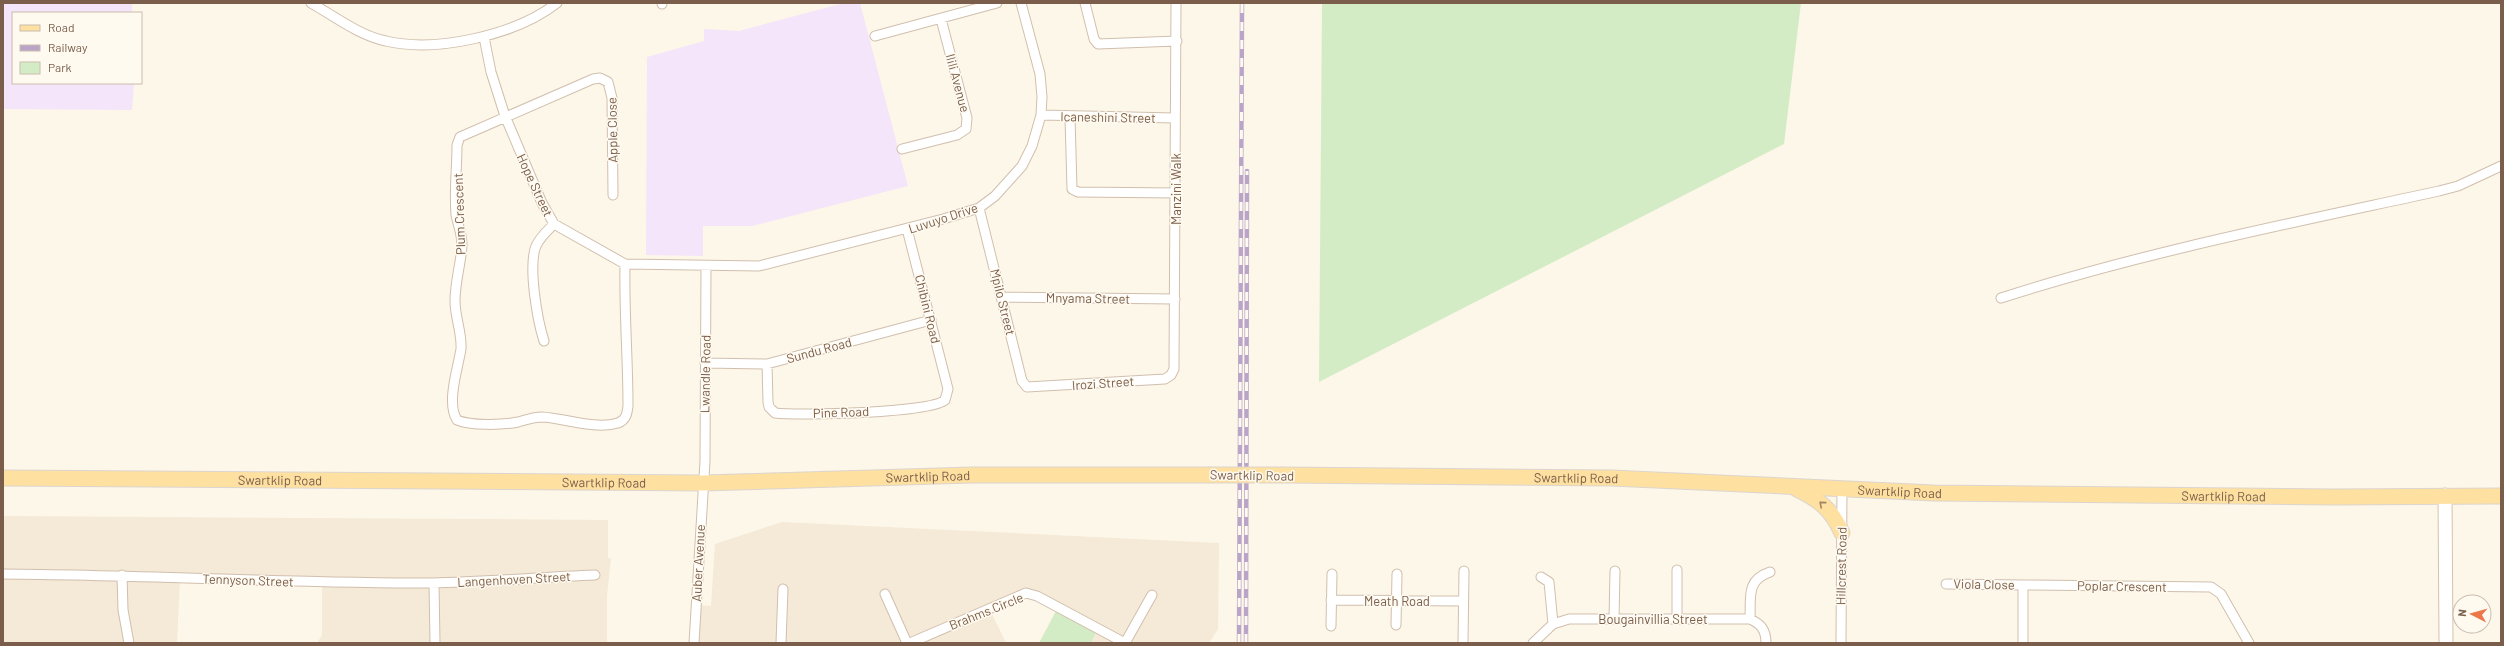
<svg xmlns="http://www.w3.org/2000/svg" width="2504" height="646" font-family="Barlow,sans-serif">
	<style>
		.residential { fill: #f5e9d7 }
		.education { fill: #f4e5fa }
		.green { fill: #d4ecc6 }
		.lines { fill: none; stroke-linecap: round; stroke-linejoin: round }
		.street-casing { stroke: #d1bfad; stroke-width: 11 }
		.secondary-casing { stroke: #d6c1ad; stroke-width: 15 }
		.primary-casing { stroke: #dcd5d0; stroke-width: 17 }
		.street { stroke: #fff; stroke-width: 9 }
		.secondary { stroke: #fff; stroke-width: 13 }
		.primary { stroke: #fee0a0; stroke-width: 15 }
		.rail-casing { stroke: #baa5c9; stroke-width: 4.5 }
		.rail { stroke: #fffaf0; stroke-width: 3; stroke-dasharray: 9; stroke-linecap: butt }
		.primary-bridge-casing { stroke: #dcd5d0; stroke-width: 17; stroke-linecap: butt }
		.primary-bridge { stroke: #fee0a0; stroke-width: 15 }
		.oneway { stroke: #a28564 }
		.labels { text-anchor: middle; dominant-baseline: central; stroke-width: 3; stroke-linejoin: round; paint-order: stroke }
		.street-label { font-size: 13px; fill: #7a5e4b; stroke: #fffaf0 }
	</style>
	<rect width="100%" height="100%" fill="#fdf7e9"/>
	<path class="residential" d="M3,516L608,520V558H611L607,596V643H317L322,635V582L180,578L177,643H3Z
		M782,522L1219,543L1218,629L1209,643H1091L1099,628L1034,593L989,608L1006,643H694L696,605L711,606L715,544Z"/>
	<path class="education" d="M3,3H132V13H13V83H134L132,110L3,109Z
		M844,3H860L908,186L752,226H703V256L646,255L647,57L704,41V29L739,31Z"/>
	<path class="green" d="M1322,3H1801L1784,144L1319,382Z
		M1056,611L1096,633L1091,643H1039Z"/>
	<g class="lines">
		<defs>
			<path id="street" d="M311,3C334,16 360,36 386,41C436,53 516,35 557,3
				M1085,3L1094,39L1098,44L1177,41
				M662,4V3
				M875,36L997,3
				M484,37L491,72L505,116L542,203L554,224L625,264L759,266L943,219L979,208L995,196L1022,166L1032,146L1041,115L1042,97L1040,74L1021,3
				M1041,115L1175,118
				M1070,117L1072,189L1078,192L1176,193
				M902,149L957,135L966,129L967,118L941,19
				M613,195L612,98L608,82L600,78L593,79L460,137L457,145C457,168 454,192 456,215C458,225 462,234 462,245C461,264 455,281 455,301C455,318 462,332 461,349C458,368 446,403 457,420C470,426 504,425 518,422C526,420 533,417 542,417C564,418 595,430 618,423C626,420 627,414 628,406C628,359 624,312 625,264
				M979,208L1022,381L1027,387L1165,379L1171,375L1174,369L1176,3
				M1002,297L1175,299
				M2001,298C2144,252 2292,223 2439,191L2458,186L2501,166
				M544,341C537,319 528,266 536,246C540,237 548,230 554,224
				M705,363L767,364L931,320
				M767,364L768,402L769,407L775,413C798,416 931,413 945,400L948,389L907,229
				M3,574C146,575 289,583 432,583C486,582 541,577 595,575
				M122,575L123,610L129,643
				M1541,577L1549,582L1553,624
				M434,583L435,643
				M1946,584L2023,585
				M885,594L907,643
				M1331,600L1463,601
				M1614,619L1615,571
				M1677,619V570
				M1750,619C1751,597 1746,580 1770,572
				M1396,625L1397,574
				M1331,626L1332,574
				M694,643L705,461L706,266
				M781,643L783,589
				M910,643L1026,593L1037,596L1125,643
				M1125,643L1152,595
				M1463,643L1464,571
				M1533,643L1553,624L1569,619H1750C1761,624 1766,630 1766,643
				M1841,643L1842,488
				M2023,643V585L2211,587L2221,594L2249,643"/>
			<path id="secondary" d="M2445,495L2446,643"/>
			<g id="primary">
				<path id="s1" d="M1283,475L1612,478L1934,493L2334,497L2501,496"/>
				<path id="s2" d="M3,478L703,483L972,475H1208"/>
				<path d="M1797,489C1820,500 1832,510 1842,533"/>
			</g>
		</defs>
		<use href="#street" class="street-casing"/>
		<use href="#secondary" class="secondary-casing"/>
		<use href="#primary" class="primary-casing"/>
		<use href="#street" class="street"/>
		<use href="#secondary" class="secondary"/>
		<use href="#primary" class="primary"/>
		<defs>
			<path id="rail" d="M1239,643L1242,3
				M1246,643L1247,171"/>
		</defs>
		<use href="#rail" class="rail-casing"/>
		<use href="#rail" class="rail"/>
		<defs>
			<path id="primary-bridge" d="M1208,475H1283"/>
		</defs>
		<use href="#primary-bridge" class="primary-bridge-casing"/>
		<use href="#primary-bridge" class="primary-bridge"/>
	</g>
	<defs><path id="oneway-chevron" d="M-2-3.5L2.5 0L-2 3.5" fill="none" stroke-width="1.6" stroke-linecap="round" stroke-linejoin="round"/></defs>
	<use class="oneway" href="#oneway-chevron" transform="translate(1822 504) rotate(-139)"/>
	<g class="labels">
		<g class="street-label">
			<text transform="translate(958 83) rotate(75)">Ilili Avenue</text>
			<text transform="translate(1108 117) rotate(1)">Icaneshini Street</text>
			<text transform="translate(612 130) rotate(-91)">Apple Close</text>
			<text transform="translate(535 185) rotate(65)">Hope Street</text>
			<text transform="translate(1176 189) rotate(-90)">Manzini Walk</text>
			<text transform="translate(459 214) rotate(-92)">Plum Crescent</text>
			<text transform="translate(943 218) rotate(-18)">Luvuyo Drive</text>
			<text transform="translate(1088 298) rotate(1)">Mnyama Street</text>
			<text transform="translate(1003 302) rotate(76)">Mpilo Street</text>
			<text transform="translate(928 309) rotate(76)">Chibini Road</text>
			<text transform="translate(819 350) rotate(-15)">Sundu Road</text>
			<text transform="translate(705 374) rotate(-89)">Lwandle Road</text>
			<text transform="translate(1103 383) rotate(-4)">Irozi Street</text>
			<text transform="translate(841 412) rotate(-2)">Pine Road</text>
			<text transform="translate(1252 475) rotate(1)">Swartklip Road</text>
			<text stroke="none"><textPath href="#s2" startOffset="925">Swartklip Road</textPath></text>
			<text stroke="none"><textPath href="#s1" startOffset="293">Swartklip Road</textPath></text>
			<text stroke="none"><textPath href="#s2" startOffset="277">Swartklip Road</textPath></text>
			<text stroke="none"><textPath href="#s2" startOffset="601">Swartklip Road</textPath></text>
			<text stroke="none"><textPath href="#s1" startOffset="617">Swartklip Road</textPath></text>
			<text stroke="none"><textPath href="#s1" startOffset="941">Swartklip Road</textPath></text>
			<text transform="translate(698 563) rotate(-87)">Auber Avenue</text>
			<text transform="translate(1841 566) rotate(-89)">Hillcrest Road</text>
			<text transform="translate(514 579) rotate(-3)">Langenhoven Street</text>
			<text transform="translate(248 580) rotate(2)">Tennyson Street</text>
			<text transform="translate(1984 584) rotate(1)">Viola Close</text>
			<text transform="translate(2122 586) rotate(1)">Poplar Crescent</text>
			<text x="1397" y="601">Meath Road</text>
			<text transform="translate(986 611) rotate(-22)">Brahms Circle</text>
			<text x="1653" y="619">Bougainvillia Street</text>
		</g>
	</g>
	<rect width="2504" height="646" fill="none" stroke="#7a5e4b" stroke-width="8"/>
	<rect x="12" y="12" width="130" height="72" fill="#fffaf0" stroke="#cabcae"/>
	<rect x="20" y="25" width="20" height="6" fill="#fee0a0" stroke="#cabcae"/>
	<text x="48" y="32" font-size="12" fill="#7a5e4b">Road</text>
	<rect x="20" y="45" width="20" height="6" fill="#baa5c9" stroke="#cabcae"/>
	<text x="48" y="52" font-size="12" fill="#7a5e4b">Railway</text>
	<rect x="20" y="62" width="20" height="12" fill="#d4ecc6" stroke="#cabcae"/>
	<text x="48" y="72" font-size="12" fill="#7a5e4b">Park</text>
	<g transform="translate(2472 614) rotate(276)"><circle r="19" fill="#fffaf0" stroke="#cabcae"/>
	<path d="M0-3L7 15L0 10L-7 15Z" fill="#eb774a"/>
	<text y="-6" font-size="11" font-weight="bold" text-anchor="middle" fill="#7a5e4b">N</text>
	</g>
</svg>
